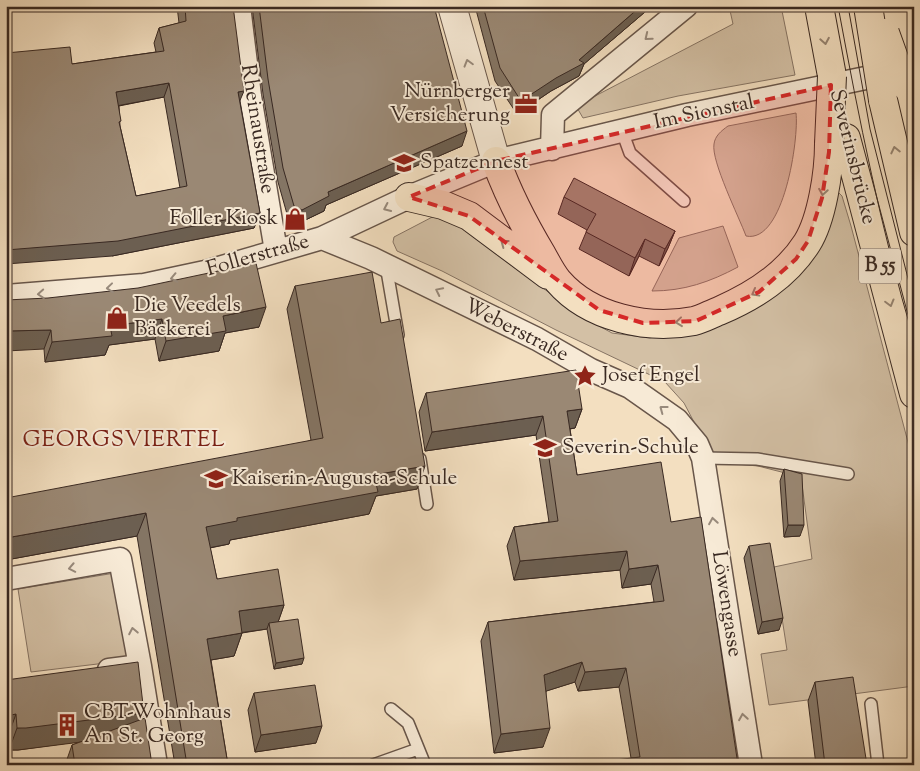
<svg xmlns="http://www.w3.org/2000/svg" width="920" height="771" font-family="'Sorts Mill Goudy',serif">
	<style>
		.green { fill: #d3c0a5; stroke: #867464 }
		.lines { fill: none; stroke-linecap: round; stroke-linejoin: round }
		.service-casing { stroke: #68564a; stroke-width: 14 }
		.minor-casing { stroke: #68564a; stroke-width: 25 }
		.tertiary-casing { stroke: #68564a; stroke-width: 30 }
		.primary-casing { stroke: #392922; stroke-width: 30 }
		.service { stroke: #f7ead6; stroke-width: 11 }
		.minor { stroke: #f7ead6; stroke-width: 22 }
		.tertiary { stroke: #f7ead6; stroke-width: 28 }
		.primary { stroke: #f3dfc0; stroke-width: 28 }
		.tram { stroke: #392922; stroke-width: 1 }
		.primary-bridge-casing { stroke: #392922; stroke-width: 30; stroke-linecap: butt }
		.primary-bridge { stroke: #f3dfc0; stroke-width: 28 }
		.wall { fill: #847564; stroke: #392922; fill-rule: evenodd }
		.shaded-wall { fill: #6c5f51; stroke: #392922 }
		.building { fill: #9a8874; stroke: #392922; fill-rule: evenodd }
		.oneway { stroke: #988a7c }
		.oneway2 { stroke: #968471 }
		.marked { fill: #d62828; fill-opacity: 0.2; stroke: #d62828; stroke-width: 4; stroke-dasharray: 10 6; stroke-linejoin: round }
		.labels { text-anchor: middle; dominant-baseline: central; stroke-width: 4; stroke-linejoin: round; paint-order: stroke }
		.shield { fill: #f7ead6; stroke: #726358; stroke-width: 1 }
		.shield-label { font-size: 20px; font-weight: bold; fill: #392922 }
		.poi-label { font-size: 21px; fill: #392922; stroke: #f7ead6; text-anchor: start }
		.street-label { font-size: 21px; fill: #392922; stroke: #f7ead6 }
		.neighbourhood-label { font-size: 22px; letter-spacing: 1px; fill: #7a1f14; stroke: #f7ead6 }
	</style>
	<rect width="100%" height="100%" fill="#f3dfc0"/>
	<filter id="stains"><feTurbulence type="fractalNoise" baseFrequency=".004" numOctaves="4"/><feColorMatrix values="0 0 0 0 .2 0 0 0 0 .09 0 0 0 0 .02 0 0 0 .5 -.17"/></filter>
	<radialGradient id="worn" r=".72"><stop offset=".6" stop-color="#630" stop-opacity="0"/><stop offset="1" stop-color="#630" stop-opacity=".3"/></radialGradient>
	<path class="green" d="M729,6H781L795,75L678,96L583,118L576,106L733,24Z
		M796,113C799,138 784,244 746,236C739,217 711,161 714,144C715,136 721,131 728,126Z
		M837,191L842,196L851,226L914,465V686L769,705L761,654L787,650L774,567L812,559L801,477L758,466L715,462L684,403L665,382L556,330L442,271L397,251L393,242L394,237L440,213L481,238L508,263L586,319L612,333L650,338L743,312Z
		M723,226L738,267C710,282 684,291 652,291L679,238Z
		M121,572L139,659L31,672L18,589Z"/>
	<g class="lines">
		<defs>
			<path id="service" d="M622,131L630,153L684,201
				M386,265L398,335
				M703,458L757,459L848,474
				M420,459L427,504
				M871,704L878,765
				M391,709L408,723L425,765
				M373,765L418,749"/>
			<path id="minor" d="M239,6L250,96L276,251
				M552,149L553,115L686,6
				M322,238L371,258L537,339L591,370L630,387L677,420L697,444L703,458L751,765
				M6,296L144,285L205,272L322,238L409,197L496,161L687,115L914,68
				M6,579L120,559L140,666L109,670
				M140,666L156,765"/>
			<path id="tertiary" d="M452,6L496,161"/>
			<path id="primary" d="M819,6L832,76
				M883,100L914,232
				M846,138L914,394
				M496,161C508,194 524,225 542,255C547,264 552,274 558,281C590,318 648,330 694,321C702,319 711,314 719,311C754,296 786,276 807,243C822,219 829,172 829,144
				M409,197L443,205L469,216L548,275"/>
		</defs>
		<use href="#service" class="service-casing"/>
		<use href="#minor" class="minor-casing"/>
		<use href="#tertiary" class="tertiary-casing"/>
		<use href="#primary" class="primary-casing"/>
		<use href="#service" class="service"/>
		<use href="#minor" class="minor"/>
		<use href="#tertiary" class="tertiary"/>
		<use href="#primary" class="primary"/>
		<path class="tram" d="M838,6C859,119 881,230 914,340
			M848,6L870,129L914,302"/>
		<defs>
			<path id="primary-bridge" d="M868,6L883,100
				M885,33L899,72L910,91
				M829,144L832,76"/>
		</defs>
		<use href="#primary-bridge" class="primary-bridge-casing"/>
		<use href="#primary-bridge" class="primary-bridge"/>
	</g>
	<path class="wall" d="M177,6H233L240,101L260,213L254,228L112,256L72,64L156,52L154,43L159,28L179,23ZM164,97L180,188L136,196L120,126L119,106Z
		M252,6H434L462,146L326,205L324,211L297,224L289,221L278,182L263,94Z
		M475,6H652L584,64L579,76L551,91L517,114L495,81Z
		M564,197L675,231L668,248L659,266L639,256L629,276L579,249L587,230L558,214Z
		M295,286L381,323L417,489L376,496L369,514L230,540L229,544L210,548L217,579L284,605L278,622L302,664L274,669L267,629L242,633L234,656L211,660L228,765H175L137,536L6,560L311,440L287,309Z
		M6,300L259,327L225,333L219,351L159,361L155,339L109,345L105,355L45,362L44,349Z
		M426,393L582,409L575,428L570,429L577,475L671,522L738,765L631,758L619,687L578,691L575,682L546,691L543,747L494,753L481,641L488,622L654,602L651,584L622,588L620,570L514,580L507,546L514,527L549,522L536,435L425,451L419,412Z
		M784,469L800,536L784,537L780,481Z
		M749,546L779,630L758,634L744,558Z
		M6,680L144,713L142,719L152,765H65L72,745L83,741L18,750H9L8,736Z
		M815,682L867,765H816L808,701Z
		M254,693L316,743L255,752L248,710Z"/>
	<path class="shaded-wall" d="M88,6H112L87,10Z
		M641,6H652L584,64L579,76L551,91L517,114L521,101L579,60Z
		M169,83L164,97L111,107L116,92Z
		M244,91L238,105V92Z
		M467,131L462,146L326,205L324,211L297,224L302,210L328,192Z
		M260,213L254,228L112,256L6,264V250Z
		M675,231L668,248L659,266L665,249Z
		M645,239L639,256L629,276L635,258Z
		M266,307L259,327L225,333L219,351L159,361L166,341L223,316Z
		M162,319L155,339L109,345L105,355L45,362L52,342L110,326Z
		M51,330L44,349L6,351V331Z
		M582,409L575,428L560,430L567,411Z
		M543,416L536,435L425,451L432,432Z
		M425,466L417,489L376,496L369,514L230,540L229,544L198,550L206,527L374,475Z
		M146,513L137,536L6,560V538Z
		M788,525H804L800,536L784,537Z
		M627,551L620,570L514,580L520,561Z
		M658,565L651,584L622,588L629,569Z
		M284,605L276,628L269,623L267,629L231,634L239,611Z
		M783,618L779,630L758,634L762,622Z
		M242,633L234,656L199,662L207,639Z
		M304,658L302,664L274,669L276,663Z
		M582,662L575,682L537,694L544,675Z
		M626,668L619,687L578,691L585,672Z
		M144,713L136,735L18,750H9L17,728Z
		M16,714L8,736L6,737V716Z
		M322,726L316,743L255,752L261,735Z
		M550,728L543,747L494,753L501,734Z"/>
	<path class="building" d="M185,6H233L244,91L238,92L260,213L118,241L6,250V53L70,47L72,64L164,51L159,28L186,21ZM169,83L187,186L136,196L119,122L121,121L116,92Z
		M259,6H434L467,131L328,192L329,196L302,210L294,206L283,168L268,79Z
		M483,6H641L579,60L584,63L556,78L521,101L500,68Z
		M574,178L675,231L665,249L645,239L635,258L586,232L596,214L564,197Z
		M256,263L266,307L223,316L226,331L166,341L162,319L110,326L112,336L52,342L51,330L6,331V300L48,298L138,288Z
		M372,272L381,323L400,319L425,466L374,475L378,492L237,518V521L206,527L217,579L278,569L284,605L239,611L242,633L207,639L228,765H187L146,513L6,538V498L323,438L295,286Z
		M576,370L582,409L567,411L577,475L661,462L671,522L701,517L738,765H574L640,757L626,668L585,672L582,662L544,675L550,728L501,734L488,622L664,601L658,565L629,569L627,551L520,561L514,527L558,521L543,416L432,432L426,393Z
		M784,469L802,474L804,525H788Z
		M770,543L783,618L762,622L749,546Z
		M298,619L304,658L276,663L269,623Z
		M138,662L144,713L26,728H17L16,714L6,716V680Z
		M853,677L867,765H825L815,682Z
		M315,685L322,726L261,735L254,693Z
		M145,718L152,765H74H75L72,745Z
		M28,762L37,763L39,765H22Z"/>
	<defs><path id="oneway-chevron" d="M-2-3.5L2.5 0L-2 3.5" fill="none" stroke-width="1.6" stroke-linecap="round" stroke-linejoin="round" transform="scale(1.25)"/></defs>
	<g class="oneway">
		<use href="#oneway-chevron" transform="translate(648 37) rotate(141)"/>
		<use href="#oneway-chevron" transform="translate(468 63) rotate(-106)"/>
		<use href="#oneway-chevron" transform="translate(387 208) rotate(155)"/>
		<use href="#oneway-chevron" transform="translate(174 278) rotate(168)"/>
		<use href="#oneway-chevron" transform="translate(110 288) rotate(174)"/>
		<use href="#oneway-chevron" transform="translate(439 291) rotate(-154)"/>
		<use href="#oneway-chevron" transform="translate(41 294) rotate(176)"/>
		<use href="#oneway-chevron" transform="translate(663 409) rotate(-143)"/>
		<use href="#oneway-chevron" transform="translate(713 521) rotate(-99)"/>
		<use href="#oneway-chevron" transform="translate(72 568) rotate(169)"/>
		<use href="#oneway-chevron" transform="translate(133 631) rotate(-101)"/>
		<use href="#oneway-chevron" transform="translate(743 717) rotate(-99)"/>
	</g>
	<g class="oneway2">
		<use href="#oneway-chevron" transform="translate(825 41) rotate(80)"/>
		<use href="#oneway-chevron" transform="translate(895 150) rotate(-103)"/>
		<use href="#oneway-chevron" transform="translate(823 192) rotate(99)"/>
		<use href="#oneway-chevron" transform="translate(504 243) rotate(-143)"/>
		<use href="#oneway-chevron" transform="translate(755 293) rotate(151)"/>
		<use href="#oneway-chevron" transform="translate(890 303) rotate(75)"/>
		<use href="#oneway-chevron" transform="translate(679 322) rotate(174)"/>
	</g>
	<path class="marked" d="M831,85L829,152L822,198L808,241L796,259L759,292L696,321L643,323L599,310L469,216L409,197L496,161Z"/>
	<defs>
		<symbol id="office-bare" viewBox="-9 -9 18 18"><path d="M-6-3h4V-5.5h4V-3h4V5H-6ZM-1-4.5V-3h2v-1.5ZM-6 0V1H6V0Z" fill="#8f2418" stroke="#f7ead6" stroke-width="2.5" paint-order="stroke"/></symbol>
		<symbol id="school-bare" viewBox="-9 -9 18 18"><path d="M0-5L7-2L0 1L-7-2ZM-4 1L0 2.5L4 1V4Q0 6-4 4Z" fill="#8f2418" stroke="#f7ead6" stroke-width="2.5" paint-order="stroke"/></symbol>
		<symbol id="shop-bare" viewBox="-9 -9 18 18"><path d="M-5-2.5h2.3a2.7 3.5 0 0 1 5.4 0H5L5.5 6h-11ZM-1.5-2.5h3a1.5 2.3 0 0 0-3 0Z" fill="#8f2418" stroke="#f7ead6" stroke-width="2.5" paint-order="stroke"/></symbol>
		<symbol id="sight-bare" viewBox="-9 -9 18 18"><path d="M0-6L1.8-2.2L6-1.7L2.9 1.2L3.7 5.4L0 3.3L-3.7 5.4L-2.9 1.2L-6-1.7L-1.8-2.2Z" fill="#8f2418" stroke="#f7ead6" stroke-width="2.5" paint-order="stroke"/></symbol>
		<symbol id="building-bare" viewBox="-9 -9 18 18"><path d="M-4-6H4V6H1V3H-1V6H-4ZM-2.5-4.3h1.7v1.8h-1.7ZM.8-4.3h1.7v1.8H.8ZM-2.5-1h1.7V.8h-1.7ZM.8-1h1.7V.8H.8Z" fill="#8f2418" stroke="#f7ead6" stroke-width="2.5" paint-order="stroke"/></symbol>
	</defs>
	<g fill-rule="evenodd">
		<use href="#office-bare" x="510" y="88" width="32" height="32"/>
		<use href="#school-bare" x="388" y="147" width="32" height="32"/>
		<use href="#shop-bare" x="279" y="203" width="32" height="32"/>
		<use href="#shop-bare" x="101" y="302" width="32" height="32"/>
		<use href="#sight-bare" x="569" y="360" width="32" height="32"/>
		<use href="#school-bare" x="529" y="432" width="32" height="32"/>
		<use href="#school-bare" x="200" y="463" width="32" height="32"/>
		<use href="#building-bare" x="51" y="709" width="32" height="32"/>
	</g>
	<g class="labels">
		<rect class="shield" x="859" y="248.5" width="42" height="35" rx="4"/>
		<g class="shield-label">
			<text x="880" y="266">B 55</text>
		</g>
		<g class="poi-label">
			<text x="510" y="92" text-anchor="end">Nürnberger<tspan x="510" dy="24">Versicherung</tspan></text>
			<text x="420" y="163">Spatzennest</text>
			<text x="278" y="219" text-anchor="end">Foller Kiosk</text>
			<text x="134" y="306">Die Veedels<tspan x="134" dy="24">Bäckerei</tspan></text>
			<text x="602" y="376">Josef Engel</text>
			<text x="562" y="448">Severin-Schule</text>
			<text x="232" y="479">Kaiserin-Augusta-Schule</text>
			<text x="84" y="713">CBT-Wohnhaus<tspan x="84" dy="24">An St. Georg</tspan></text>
		</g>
		<g class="street-label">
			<text transform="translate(704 113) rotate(-12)">Im Sionstal</text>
			<text transform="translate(257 129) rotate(81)">Rheinaustraße</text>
			<text transform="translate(852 157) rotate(76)">Severinsbrücke</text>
			<text transform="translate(258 256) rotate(-16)">Follerstraße</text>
			<text transform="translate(516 331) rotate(27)">Weberstraße</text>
			<text transform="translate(726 604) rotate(81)">Löwengasse</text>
		</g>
		<g class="neighbourhood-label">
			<text x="124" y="441">GEORGSVIERTEL</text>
		</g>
	</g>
	<rect width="920" height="771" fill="none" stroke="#f3dfc0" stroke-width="25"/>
	<rect x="8" y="8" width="905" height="756" fill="none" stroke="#392922" stroke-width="2.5"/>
	<rect x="12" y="12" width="895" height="746" fill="none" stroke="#392922"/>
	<rect width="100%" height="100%" filter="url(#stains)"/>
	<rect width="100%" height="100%" fill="url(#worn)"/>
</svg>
